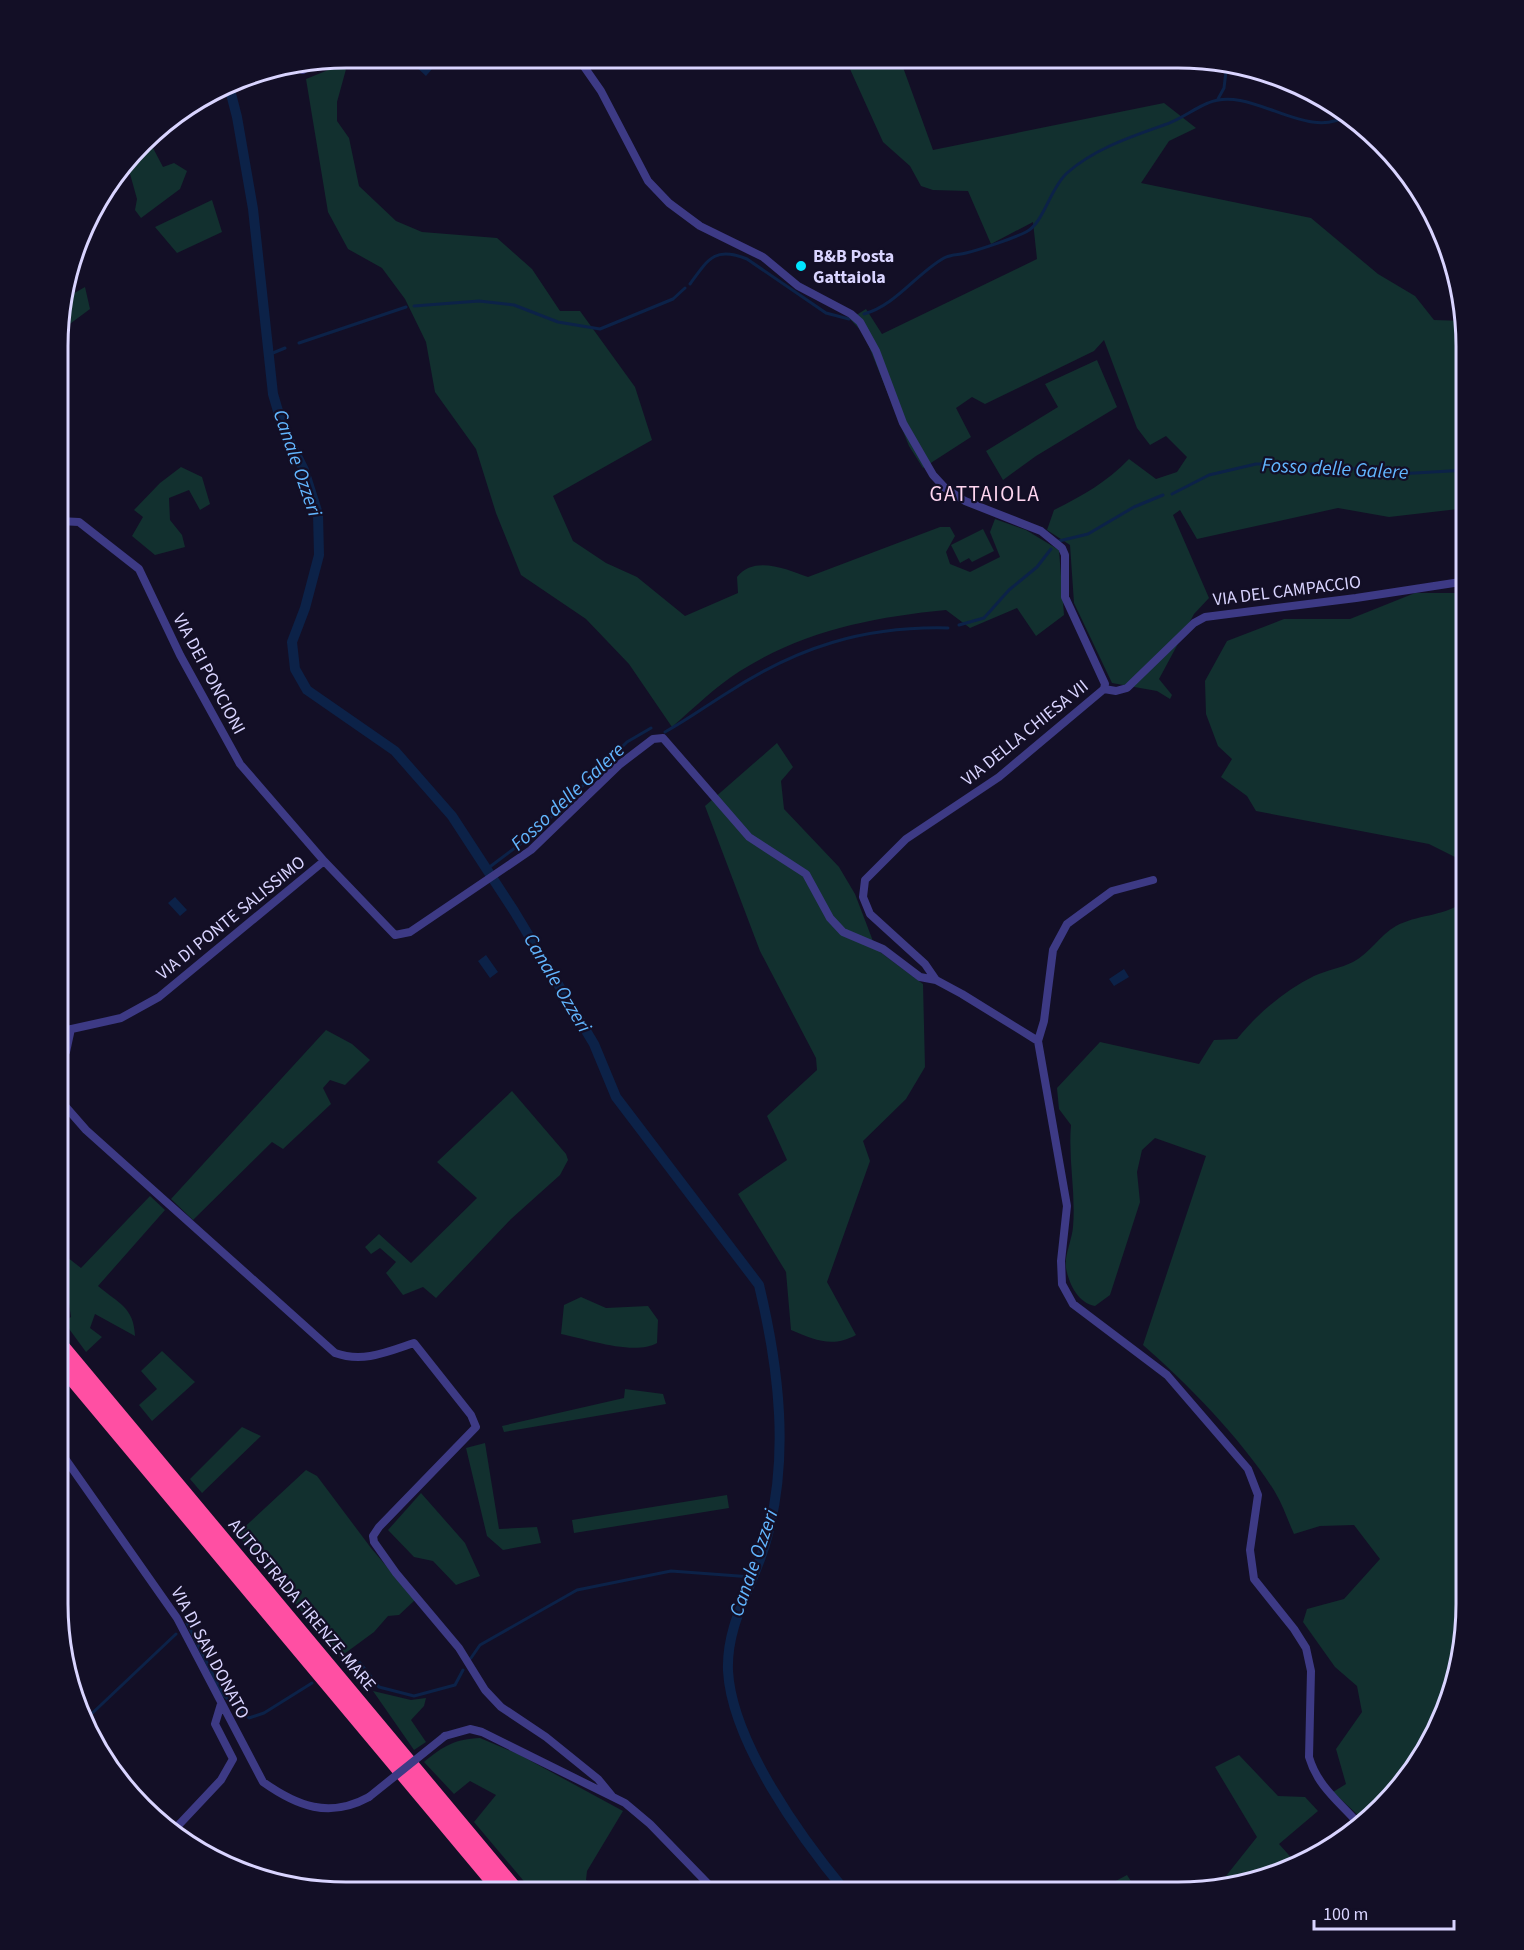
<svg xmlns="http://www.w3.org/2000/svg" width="1524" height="1950" font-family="'Source Sans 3',sans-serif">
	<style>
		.green { fill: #12302f }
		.water { fill: #0c2248 }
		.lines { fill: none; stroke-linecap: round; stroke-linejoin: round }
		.stream { stroke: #0c2248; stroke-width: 3 }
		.canal { stroke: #0c2248; stroke-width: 10 }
		.minor { stroke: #3d3a85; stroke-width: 8 }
		.motorway { stroke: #ff4fa3; stroke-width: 14 }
		.minor-bridge { stroke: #3d3a85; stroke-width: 8 }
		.poi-dot { fill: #00e5ff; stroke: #130f26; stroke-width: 2 }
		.labels { text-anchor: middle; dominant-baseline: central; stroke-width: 4.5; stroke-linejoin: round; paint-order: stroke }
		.poi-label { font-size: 18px; font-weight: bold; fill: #d9d4ff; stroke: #130f26; text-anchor: start }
		.street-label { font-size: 18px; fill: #d9d4ff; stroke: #130f26 }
		.water-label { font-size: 20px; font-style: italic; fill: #62b6ff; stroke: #130f26 }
		.quarter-label { font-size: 21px; letter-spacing: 1.5px; fill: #ffd6f0; stroke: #130f26 }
		.rim { fill: none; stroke: #d9d4ff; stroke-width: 3 }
	</style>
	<rect width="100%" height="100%" fill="#130f26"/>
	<path class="green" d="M845,58L900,59L933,150L1164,103L1196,128L1169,141L1141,183L1311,218L1378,274L1415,296L1434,320L1464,321L1467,345V508L1389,517L1338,508L1197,539L1180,510L1173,515L1209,598L1194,614L1159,679L1172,695L1170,699L1157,691L1112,683L1074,603L1070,545L1047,530L1054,510C1082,496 1107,482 1129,459L1156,479L1177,472L1187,457L1166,436L1150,445L1137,428L1104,340L1094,351L985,404L972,397L956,408L971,437L923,468L909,446L864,334L850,319L866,309L882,334L1037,259L1033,222L991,244L968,191L933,190L921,186L910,166L883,142Z
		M348,62L337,102V121L349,138L359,186L396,221L422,232L497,238L532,269L560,311H580L635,387L652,440L553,496L573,541L606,563L637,577L685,616L738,593L737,577C754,555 786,569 808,577L940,527H950L955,536L946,552L950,564L970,572L1000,557L990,532L995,519L1026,530L1059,550L1064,615L1036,636L1017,608L970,628L946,610C873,617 803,631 740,671C716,686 694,708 672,727L629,664L586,619L521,575L496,513L476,449L435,392L426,342L405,299L382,268L348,249L328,212L306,79Z
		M158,127L164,134L153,148L163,167L174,163L187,171L180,189L141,218L135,210L137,199L127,163Z
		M212,200L222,232L177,253L155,227Z
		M85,287L90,309L59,332L62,300Z
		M1097,360L1117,407L1036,456L1003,480L986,451L1058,407L1045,384Z
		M181,467L202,477L210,504L200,510L189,490L169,498L170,520L182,535L185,547L155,555L132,536L143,517L134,510L160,483Z
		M983,529L994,551L972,562L969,558L960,563L951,545Z
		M1415,593H1467V863L1429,844L1256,811L1247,796L1221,777L1232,759L1218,746L1206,714L1205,681L1227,641L1284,619H1350Z
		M777,743L793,767L781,781L784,809L839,867L855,894L876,949L923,984L925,1067L906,1099L863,1141L870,1161L827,1282L856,1335C832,1348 815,1340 791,1330L786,1272L738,1194L787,1160L767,1116L817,1070L816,1058L760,951L705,806Z
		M1460,904L1467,906L1466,1623L1452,1697L1419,1765L1361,1818L1333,1792L1346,1784L1336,1749L1362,1712L1357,1686L1335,1667L1303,1622L1307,1609L1344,1599L1380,1559L1354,1525L1320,1526L1294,1534C1288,1521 1283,1505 1275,1492C1245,1443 1187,1383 1143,1345L1206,1156L1155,1138L1142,1150L1137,1172L1140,1202L1110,1295L1095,1306C1078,1303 1069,1284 1066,1268C1064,1256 1072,1240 1073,1227C1076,1193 1068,1159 1071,1125L1059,1109L1057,1088L1100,1042L1199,1064L1214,1040L1237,1039C1258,1013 1284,991 1314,976C1327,970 1341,968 1353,962C1369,954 1380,935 1396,926C1416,915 1443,916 1460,904Z
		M326,1030L352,1044L370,1060L345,1085L330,1080L323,1088L331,1104L283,1149L272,1142L193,1220L171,1199Z
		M512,1091L566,1154L568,1160L560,1175L511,1219L436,1298L423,1287L403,1295L386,1273L396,1262L380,1248L371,1254L365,1247L379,1234L411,1263L477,1198L437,1162Z
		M150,1196L165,1210L98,1286C118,1303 134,1307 135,1336L95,1314L90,1328L102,1337L86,1352L64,1322L71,1317L69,1303L58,1297V1250L81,1268Z
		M581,1297L606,1308L648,1306L658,1320L657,1343C634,1356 587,1339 561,1334L564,1305Z
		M162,1351L195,1382L152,1421L139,1405L157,1389L141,1371Z
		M625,1389L663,1394L666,1404L504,1432L502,1426L624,1398Z
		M242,1427L261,1436L202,1493L190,1479Z
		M485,1443L499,1529L537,1527L541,1543L503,1550L487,1536L466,1448Z
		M306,1470L317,1476L371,1548L415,1600L399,1615L388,1616L374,1632L340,1657L237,1534Z
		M421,1493L465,1543L480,1576L456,1585L433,1561L414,1557L388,1530Z
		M727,1495L729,1508L574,1533L572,1520Z
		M373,1691L411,1700L426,1698L424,1706L411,1720L426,1742L414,1750Z
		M480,1738L518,1754L623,1811L587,1871L586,1880L603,1892H533L474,1822L496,1795L470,1781L454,1794L424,1762C443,1746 455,1739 480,1738Z
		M1239,1755L1278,1796L1305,1797L1318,1811L1279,1844L1296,1863L1218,1886L1257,1837L1215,1767Z
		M1127,1875L1138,1892H1095Z"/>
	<path class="water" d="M418,57L432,69L426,76L412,63Z
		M175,897L187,910L180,916L168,903Z
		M486,955L498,972L490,978L478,961Z
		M1124,969L1129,977L1114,986L1109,979Z"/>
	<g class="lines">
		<path class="stream" d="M1218,99L1224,88L1227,63
			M690,284C708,259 715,246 747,259L826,313L849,319
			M414,306L479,301L514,305L558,322L600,329L673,299L685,288
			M864,314C895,306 917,273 944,258C951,254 959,255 966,253C979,250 1014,238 1026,232C1044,223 1050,188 1067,173C1094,149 1130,137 1164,125C1180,120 1193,109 1208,103C1251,84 1306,143 1348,115
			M299,343L406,307
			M268,355L285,348
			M1172,494L1209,475L1256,464H1317L1398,474L1467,470
			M1059,541L1088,534L1134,507L1163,495
			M959,625L984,618L1009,590L1037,567L1051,549
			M665,732C687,720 706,706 727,693C797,647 864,626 948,628
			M487,869L536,832L627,742L651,728
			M187,1623L223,1695L249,1718L264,1713L312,1683
			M471,1658L480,1645L577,1590L671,1571L752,1577
			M342,1660L348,1658L360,1663L379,1687L414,1696L455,1685L463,1670
			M84,1721L176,1634"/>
		<path class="canal" d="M229,86L237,117L253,209L273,394L283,428L304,470L318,514L319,555L305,608L292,642L295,669L307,690L395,751L452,816L514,911L594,1044L616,1097L759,1285C779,1368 790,1458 766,1541C754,1585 726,1623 728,1671C732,1742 801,1838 846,1892"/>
		<path class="minor" d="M578,58L601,91L648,181L669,203L700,226L763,257L798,286L851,314L860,322L876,351L903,423L933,475L945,488L965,501L1041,531L1062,548L1065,555V597L1105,684L1104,689L999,777L906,839L865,880L863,897L870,914L925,964L936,980
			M294,66L303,70L315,62
			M59,521L79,522L139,569L180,655L240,764L324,861
			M1104,689L1116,691L1127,688L1194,623L1205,617L1356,598L1467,581
			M58,1032L121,1018L159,997L324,861L395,935L410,932L531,850L619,765L653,739L663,738L749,837L806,874L830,918L843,932L883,949L920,977L936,980L962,994L1038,1041L1067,1206L1061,1261L1062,1284L1073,1304L1167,1375L1248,1469L1258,1495L1250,1550L1254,1579L1294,1629L1306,1648L1311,1671L1309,1757C1317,1785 1338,1801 1357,1822
			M1038,1041L1044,1021L1053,950L1067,924L1112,891L1153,880
			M58,1060L66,1052L71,1029
			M58,1098L86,1130L335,1353C363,1363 387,1352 414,1343L471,1415L476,1427L379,1527L373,1536L374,1542L396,1573L459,1648L485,1690L501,1707L546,1737L598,1779L612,1796
			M57,1447L177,1618L263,1782C297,1806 329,1819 369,1797
			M445,1736L470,1729L482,1732L625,1803L650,1824L716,1892
			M173,1831L221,1780L233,1759L215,1724L221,1704"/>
		<path class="motorway" d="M58,1341L518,1892
			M57,1361L501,1892"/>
		<path class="minor-bridge" d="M369,1797L445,1736"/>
	</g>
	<circle class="poi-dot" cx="801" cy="266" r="6"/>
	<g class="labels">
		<g class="poi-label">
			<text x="813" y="256">B&amp;B Posta<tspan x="813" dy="21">Gattaiola</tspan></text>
		</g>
		<g class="street-label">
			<text transform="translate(1287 591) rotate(-7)">VIA DEL CAMPACCIO</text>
			<text transform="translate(209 674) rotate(62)">VIA DEI PONCIONI</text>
			<text transform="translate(1025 733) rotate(-39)">VIA DELLA CHIESA VII</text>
			<text transform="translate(231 918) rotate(-39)">VIA DI PONTE SALISSIMO</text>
			<text transform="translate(302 1605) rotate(50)">AUTOSTRADA FIRENZE-MARE</text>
			<text transform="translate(210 1653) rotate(62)">VIA DI SAN DONATO</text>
		</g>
		<g class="water-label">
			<text transform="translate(297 463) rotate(71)">Canale Ozzeri</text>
			<text transform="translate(1335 469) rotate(3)">Fosso delle Galere</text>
			<text transform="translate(568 797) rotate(-43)">Fosso delle Galere</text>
			<text transform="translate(557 983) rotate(59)">Canale Ozzeri</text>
			<text transform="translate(754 1563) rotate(-71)">Canale Ozzeri</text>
		</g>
		<g class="quarter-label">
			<text x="985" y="494">GATTAIOLA</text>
		</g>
	</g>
	<path d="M0 0H1524V1950H0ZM346 68H1178A278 278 0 0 1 1456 346V1604A278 278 0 0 1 1178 1882H346A278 278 0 0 1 68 1604V346A278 278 0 0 1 346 68Z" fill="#130f26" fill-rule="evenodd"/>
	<path class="rim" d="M346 68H1178A278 278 0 0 1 1456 346V1604A278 278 0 0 1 1178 1882H346A278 278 0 0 1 68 1604V346A278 278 0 0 1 346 68Z"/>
	<path d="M1314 1920v9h140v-9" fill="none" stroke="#d9d4ff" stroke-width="3"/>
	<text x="1323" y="1920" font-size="18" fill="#d9d4ff" stroke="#130f26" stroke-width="4.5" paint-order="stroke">100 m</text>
</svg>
